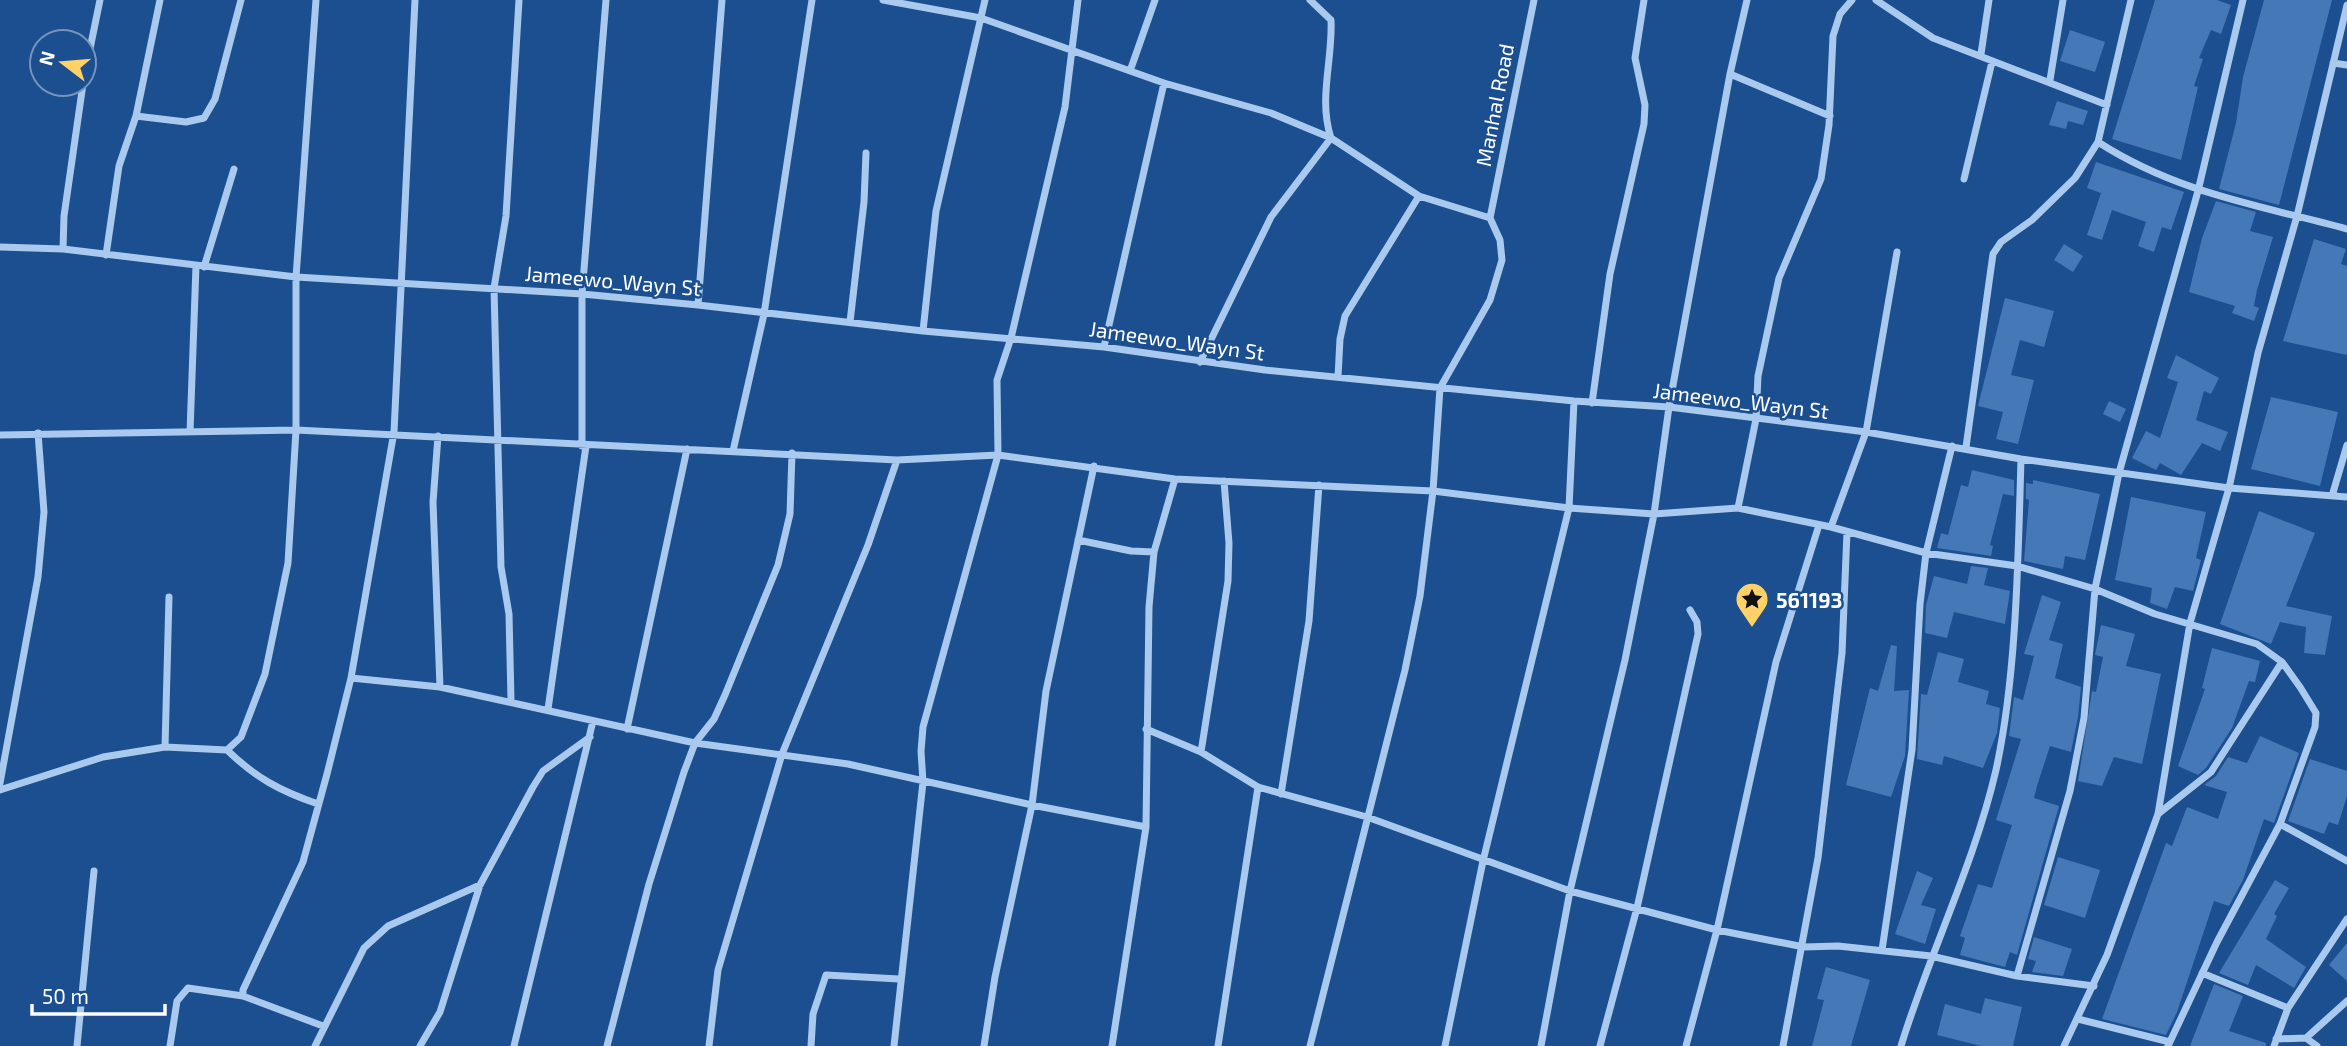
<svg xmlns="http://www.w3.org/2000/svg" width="2347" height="1046" font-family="'Exo 2',sans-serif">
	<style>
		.building { fill: #4478b7 }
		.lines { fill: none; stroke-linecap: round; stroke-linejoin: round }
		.minor { stroke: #a9c9ee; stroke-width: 7 }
		.labels { text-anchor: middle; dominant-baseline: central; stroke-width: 5; stroke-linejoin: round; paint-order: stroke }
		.street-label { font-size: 21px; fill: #fff; stroke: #1b4f8f }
		.poi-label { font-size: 21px; font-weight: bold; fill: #fff; stroke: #1b4f8f; text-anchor: start }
	</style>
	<rect width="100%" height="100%" fill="#1b4f8f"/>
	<path class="building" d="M2155,0H2217L2231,5L2221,34L2211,30L2199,58L2203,59L2194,86L2198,87L2181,160L2112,139Z
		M2264,0H2332L2279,205L2219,189L2236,123L2243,77Z
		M2070,30L2105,42L2095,72L2060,61Z
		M2057,101L2088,111L2083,125L2068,121L2066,129L2049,125Z
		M2096,162L2184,192L2171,230L2162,227L2154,252L2138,246L2146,222L2112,210L2102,240L2087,235L2101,193L2087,188Z
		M2216,201L2256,212L2250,231L2273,237L2257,290L2254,306L2259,308L2254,321L2232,313L2235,306L2189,292L2202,238Z
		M2314,239L2346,249L2341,264L2347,266V355L2283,341Z
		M2064,244L2083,256L2073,272L2054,260Z
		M2005,298L2054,311L2044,347L2020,340L2011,375L2034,380L2018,444L1996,439L2003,412L1978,406Z
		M2176,355L2219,378L2211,394L2204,391L2196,420L2228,432L2220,451L2202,443L2181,475L2160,463L2156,470L2132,458L2146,431L2160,438L2178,382L2167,378Z
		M2271,397L2338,412L2320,486L2251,469Z
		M2109,401L2126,409L2120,422L2103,414Z
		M1972,470L2014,480V496L2003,494L1990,545L1993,546L1991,556L1937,548L1941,533L1948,535L1961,485L1968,487Z
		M2033,480L2100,494L2085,560L2065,556L2063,569L2024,561L2029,500L2026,499V483L2033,484Z
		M2131,497L2206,512L2196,558L2201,560L2193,591L2175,587L2167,609L2150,603L2152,588L2115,580Z
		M2259,511L2315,533L2286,606L2332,616L2325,655L2304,653L2306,627L2280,622L2271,644L2220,624Z
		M1971,566L1988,568L1984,585L2010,591L2005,624L1954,612L1947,638L1925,633L1926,605L1934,576L1967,584Z
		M2042,595L2061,602L2049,640L2063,644L2055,678L2081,687L2078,717L2071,752L2050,746L2037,786L2034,798L2059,806L2017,955L2010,952L2005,967L1960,955L1965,938L1960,936L1978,884L1992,888L2012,825L1996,820L2021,739L2009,736L2014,697L2023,700L2034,656L2024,654Z
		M2101,625L2135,634L2126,666L2161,674L2142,764L2114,757L2102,786L2078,781L2092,691L2096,692L2103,657L2095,655Z
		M1891,645L1897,646L1894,691L1909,690L1905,756L1891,797L1846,785L1870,688L1878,691Z
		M2212,648L2260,661L2255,682L2249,681L2232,728L2206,768L2198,775L2178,766L2205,689L2202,688Z
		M1938,652L1964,659L1958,682L1989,691L1986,704L2000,708L1997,733L1983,768L1944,756L1942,765L1917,759L1921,694L1927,695Z
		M2260,736L2299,753L2274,823L2264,819L2243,880L2229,906L2214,901L2177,1012L2166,1035L2102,1019L2166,843L2172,846L2187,807L2218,819L2227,792L2204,785L2216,776L2228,757L2247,763Z
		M2310,759L2347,771V796L2338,825L2329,822L2324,834L2288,821Z
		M2058,857L2100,870L2085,918L2044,905Z
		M1917,871L1933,878L1921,905L1936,909L1925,944L1895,934Z
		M2275,880L2289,888L2274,914L2277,916L2266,939L2306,967L2294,988L2256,965L2248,985L2219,973Z
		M2034,937L2072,949L2063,976L2032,972L2036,961L2028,959Z
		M2347,943V981L2329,965Z
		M1826,967L1870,980L1851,1046H1812L1824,1000L1817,999Z
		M2214,984L2243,996L2229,1031L2266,1043V1046H2190Z
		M1985,998L2022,1007L2013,1046H1981L1937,1035L1945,1004L1981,1014Z"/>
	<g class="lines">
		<path class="minor" d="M883,0L981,18L1164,83L1271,113L1331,138L1419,196L1490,218L1500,240L1502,260L1490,300L1440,388L1433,491L1420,596L1405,670L1310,1046
			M1876,0L1933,38L2107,105
			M1981,54L1989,0
			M2333,63L2347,65
			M1130,71L1155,0
			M1730,74L1830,116
			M84,78L100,0
			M2050,80L2063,0
			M136,116L186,122L204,118L215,99L241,0
			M2098,142C2177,193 2258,205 2347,229
			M1964,179L1992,62
			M1490,218L1534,0
			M0,247L63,249L296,277L582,294L698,305L923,331L1104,347L1265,370L1574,401L1669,407L1866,432L2021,459L2229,488L2347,497
			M63,249L64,216L83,84
			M106,255L119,166L136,116L160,0
			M204,267L234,169
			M698,305L722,0
			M850,322L864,202L866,153
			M923,331L936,211L985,0
			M1104,347L1164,83
			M1200,362L1271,217L1331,138C1318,99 1333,60 1331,20L1310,0
			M1338,377L1340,339L1345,316L1419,196
			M1592,403L1610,274L1644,124L1645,105L1635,58L1644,0
			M190,432L196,266
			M0,435L296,430L897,460L998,455L1175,479L1433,491L1569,508L1654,514L1738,508L1831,527L1926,553L2017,566L2095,589L2155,614L2257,644L2282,662L2300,687L2316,713L2315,727L2280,824L2217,942L2168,1046
			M438,436L433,502L440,687
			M582,446V294L606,0
			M1966,447L1993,254L2001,242L2032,220L2075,178L2098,142L2131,0
			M733,451L764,314L812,0
			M2332,496L2347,445
			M1738,508L1756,419L1758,376L1779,278L1821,179L1829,125L1833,36L1840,14L1852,0
			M1831,527L1866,432L1897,252
			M1078,540L1131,551L1154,552
			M351,678L440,687L695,743L848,764L1032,805L1146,827
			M511,700L509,614L501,567L494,288L506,216L519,0
			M548,709L586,446
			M627,729L687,449
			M1146,729L1201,752L1258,787L1367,817L1570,891L1717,930L1804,947L1838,946L1931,956L2017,976L2094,986
			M165,747L169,597
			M227,750C256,778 280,791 318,804
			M1201,752L1228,581L1229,543L1224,481
			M0,783L38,577L44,512L38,433
			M0,790L103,757L165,747L227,750L241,737L265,674L288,563L296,430V277L316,0
			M1281,794L1309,621L1319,485
			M2158,814L2211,772L2282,662
			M2280,824L2347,861
			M1882,950L1912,750L1920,604L1926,553L1952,446
			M2202,973L2288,1008
			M2017,976L2070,791L2084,718L2095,589L2119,473L2198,191L2243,0
			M243,996V990L303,862L327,774L351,678L394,432L415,0
			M2078,1019L2170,1042
			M2306,1038L2317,1046
			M2276,1039L2306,1038L2347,1001
			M77,1046L94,871
			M170,1046L177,1001L188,988L243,996L323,1026
			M315,1046L364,948L388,926L480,885
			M420,1046L440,1012L480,885L533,787L543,771L590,737
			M514,1046L593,721
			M607,1046L649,884L684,772L695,743L714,719L725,695L778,565L790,514L792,453
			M709,1046L718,970L782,754L868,545L897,460
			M811,1046L813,1014L826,975L899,979
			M894,1046L923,782L921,751L923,727L998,455L997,380L1011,338L1065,107L1078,0
			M984,1046L995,977L1032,805L1046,691L1094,466
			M1112,1046L1146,827L1149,607L1154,552L1175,479
			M1218,1046L1258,787
			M1445,1046L1483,861L1569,508L1574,401
			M1541,1046L1570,891L1625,660L1654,514L1669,407L1730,74L1747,0
			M1600,1046L1637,908L1698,634L1697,622L1690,610
			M1686,1046L1717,930L1776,662L1819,525
			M1783,1046L1818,858L1842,653L1847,532
			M1901,1046C1929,954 1974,865 1996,770C2017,674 2018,557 2021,459
			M2064,1046L2107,955L2158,814L2190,623L2229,488L2258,353L2297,216L2347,5
			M2274,1046L2288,1008L2347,919"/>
	</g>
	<defs>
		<symbol id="sight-pin" viewBox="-11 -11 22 30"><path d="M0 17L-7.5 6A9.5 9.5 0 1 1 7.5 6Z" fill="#ffd166" stroke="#1b4f8f"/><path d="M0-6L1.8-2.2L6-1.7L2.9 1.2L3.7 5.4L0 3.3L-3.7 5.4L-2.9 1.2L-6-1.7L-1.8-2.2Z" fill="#111"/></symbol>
	</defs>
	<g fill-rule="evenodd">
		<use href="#sight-pin" x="1733" y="580" width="38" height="52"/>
	</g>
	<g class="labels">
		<g class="street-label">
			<text transform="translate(1494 105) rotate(-79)">Manhal Road</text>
			<text transform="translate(613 280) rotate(5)">Jameewo_Wayn St</text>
			<text transform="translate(1177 340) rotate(8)">Jameewo_Wayn St</text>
			<text transform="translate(1741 400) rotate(7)">Jameewo_Wayn St</text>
		</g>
		<g class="poi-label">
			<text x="1776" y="599">561193</text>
		</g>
	</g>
	<g transform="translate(63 63) rotate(286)"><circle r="33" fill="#1b4f8f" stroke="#7695bc" stroke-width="2"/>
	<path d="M0-5L12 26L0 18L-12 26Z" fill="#ffd166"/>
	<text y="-10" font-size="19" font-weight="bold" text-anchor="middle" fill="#ffffff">N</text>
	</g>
	<path d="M32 1004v10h133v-10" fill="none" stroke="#ffffff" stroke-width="3.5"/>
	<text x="42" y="1004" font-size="21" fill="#ffffff" stroke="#1b4f8f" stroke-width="5" paint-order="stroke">50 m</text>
</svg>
